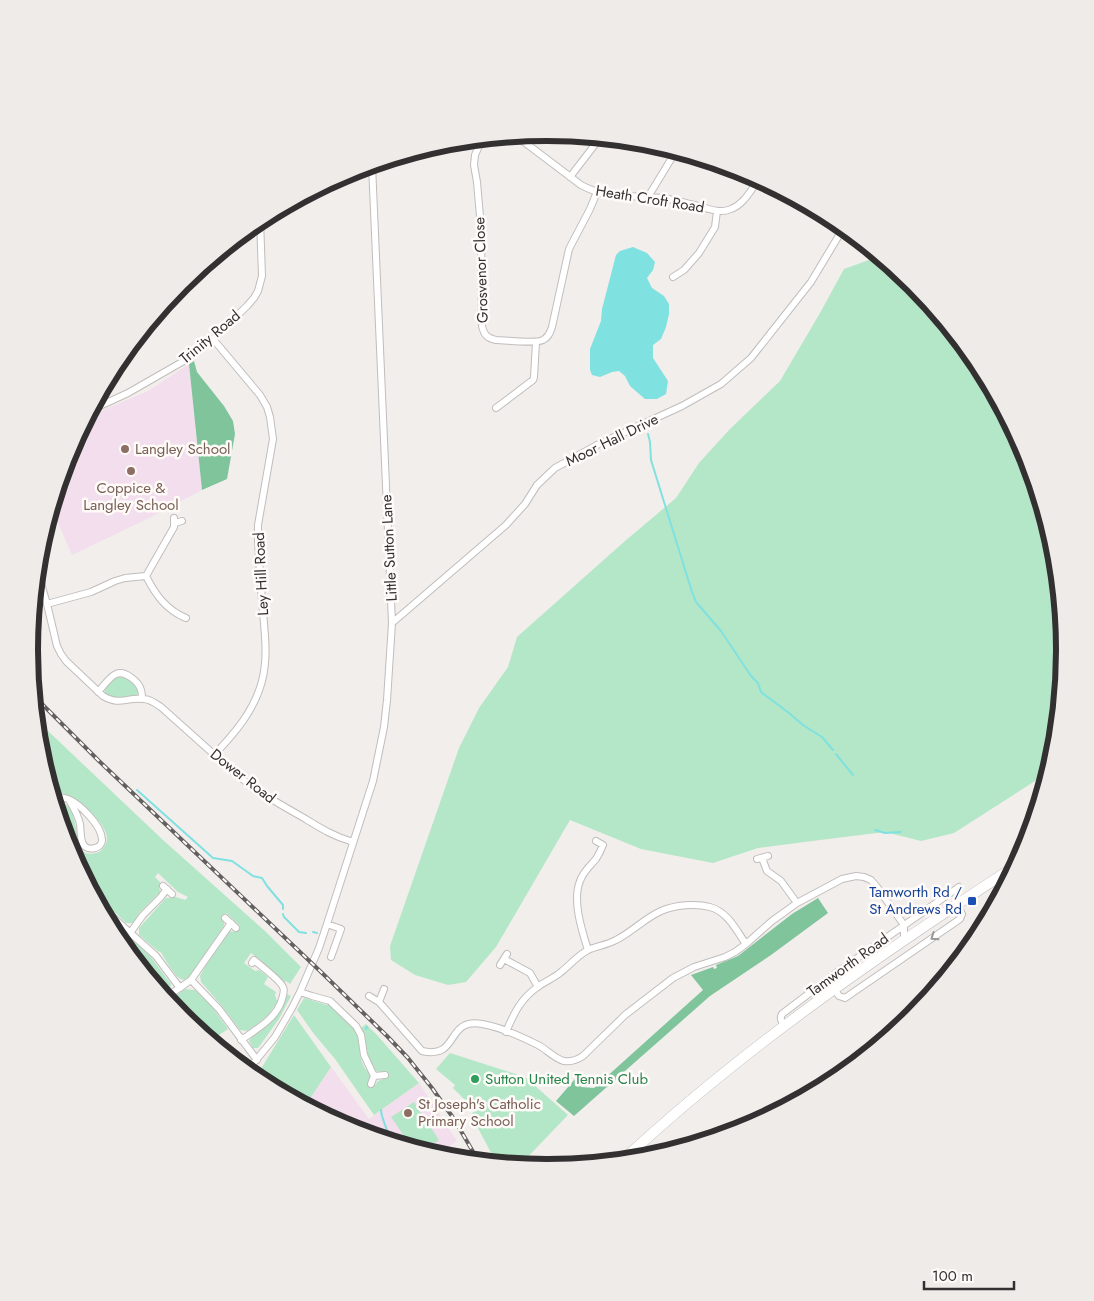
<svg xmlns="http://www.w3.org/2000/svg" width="1094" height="1301" font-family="Jost,sans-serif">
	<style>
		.education { fill: #f2deec }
		.green { fill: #b4e7c7 }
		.forest { fill: #7fc49b }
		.water { fill: #7fe1e0 }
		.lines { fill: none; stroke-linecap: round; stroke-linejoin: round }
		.stream { stroke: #7fe1e0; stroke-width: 2 }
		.minor-casing { stroke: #c1bdbc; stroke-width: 8 }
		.primary-casing { stroke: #c1bdbc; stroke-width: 11 }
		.minor { stroke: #fff; stroke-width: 6 }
		.primary { stroke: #fff; stroke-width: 10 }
		.rail-casing { stroke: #636060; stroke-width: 4 }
		.rail { stroke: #fffbf9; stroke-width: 2; stroke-dasharray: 5.5; stroke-linecap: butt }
		.oneway { stroke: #989898 }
		.education-dot { fill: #8d6e63; stroke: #fffbf9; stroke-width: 2 }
		.transit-dot { fill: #1a4fb4; stroke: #fffbf9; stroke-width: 2 }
		.leisure-dot { fill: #2e9e5b; stroke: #fffbf9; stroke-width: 2 }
		.labels { text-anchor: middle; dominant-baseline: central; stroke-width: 5; stroke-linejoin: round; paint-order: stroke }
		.street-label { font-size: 15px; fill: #323030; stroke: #fffbf9 }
		.education-label { font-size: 15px; fill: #785e54; stroke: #fffbf9; text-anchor: start }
		.transit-label { font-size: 15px; fill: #164399; stroke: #fffbf9; text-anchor: end }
		.leisure-label { font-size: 15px; fill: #27864d; stroke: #fffbf9; text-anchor: start }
		.rim { fill: none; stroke: #323030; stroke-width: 6 }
	</style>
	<rect width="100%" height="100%" fill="#f2eeec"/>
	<path class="education" d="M189,364L202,490L147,519L72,555L54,513L49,515L68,452L87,417L148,391Z
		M331,1067L369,1119L419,1083L457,1141L436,1156L348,1129L305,1106Z"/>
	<path class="green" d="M880,256L914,284L978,363L1026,452L1055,550L1065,651L1055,752L1049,772L954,833L921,841L885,832L820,840L758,848L713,863L641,849L570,820L496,947L466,982L448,985L415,975L391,960L390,946L459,748L479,708L508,667L517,637L625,541L676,498L699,463L729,430L780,381L820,313L844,269Z
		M120,676L127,677L139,688V692L137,695C125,699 116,701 105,694V689C109,683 113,677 120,676Z
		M48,731L163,840L266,932L301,967L290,984L286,981L285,982L251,953L244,963L255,971L259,970L268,977L264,984L276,992L275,996L276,997V999L278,1001C268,1017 263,1020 247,1031L240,1030L222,1006L201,982L200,976L206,965L230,931L235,932L240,926L226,913L221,918L224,923V926L189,977C185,979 185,981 181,979C175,977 164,957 160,951L159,952L139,935V928L166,898H171L173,896L185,900L188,897L178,892L158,873L155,877L161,883L159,886L160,892L140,912L133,923H126L103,901L99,902L95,899L68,849L54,801C90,801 63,865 99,852C103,849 107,844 107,838C106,822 80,802 67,795C62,792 56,792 51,792L39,751L38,741Z
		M103,913L150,956L171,984L170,990L163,995L116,938Z
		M185,989L195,990L213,1008L228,1029L210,1041L180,1017L168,1002Z
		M286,994L291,996L279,1019L258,1048H253L249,1041L250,1039L272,1020L283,1004Z
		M304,998L327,1005L328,1003C334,1009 353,1024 356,1031C361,1044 357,1060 368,1072L370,1071L374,1085H375L378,1081L383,1079V1077H388V1073L376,1071L368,1059L361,1028L366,1024L377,1035L419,1083L374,1115L335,1059L314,1034L297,1010Z
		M294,1015L331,1067L305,1106L270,1087L259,1072Z
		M450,1053L525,1077L568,1115L519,1166L497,1164L471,1115L475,1110L453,1088L455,1085L436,1069Z
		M414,1102L439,1140L422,1151L413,1149L391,1117Z"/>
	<path class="forest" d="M194,361L197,372L224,406L233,421L235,434L227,479L202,490L189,364Z
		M818,898L828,913L771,955L710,996L574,1116L556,1101L575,1079L581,1087L594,1088L703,990L691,975L713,967L714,969L717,968L716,965L738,956L792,914Z"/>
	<path class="water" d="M633,247L647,253L655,262L653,270L647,278L652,288L664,296L669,304V314L666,327L661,339L653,345V358L668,381L666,394L657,399H645L630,386L625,376L619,371L612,372L600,377L592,375L590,370V349L601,321L602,309L616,255L620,251Z"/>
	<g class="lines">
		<path class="stream" d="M648,434L650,442L651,460L692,592L696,602L721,631L751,676L758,683L761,692L789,713L803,725L822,737L833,750
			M836,754L853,775
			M137,790L213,858L232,861L253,876L262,878L267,886L283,905V909
			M875,830L885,833L901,832
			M283,914L284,917L299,932L306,933
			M313,932L317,933
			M366,1029L367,1027
			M381,1110C381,1116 389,1136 392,1141V1142"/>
		<defs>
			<path id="minor" d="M515,135L581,185C605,198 623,195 648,197C662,197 676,200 690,204C702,206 719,215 731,209C744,204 751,190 759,179
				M484,138L479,146L475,155L474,165L477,182L481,228L482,326C484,335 487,338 496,340C506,340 536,344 543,340C549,337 550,332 552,327L569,249L590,209L597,192
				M570,177L600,138
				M648,197L676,151
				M673,277L684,270L699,253L715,227L717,211
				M213,339L260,395L267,407L270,417L273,439L258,525V539C259,563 261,588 263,612C265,635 268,658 262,681C254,711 235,733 214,755
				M496,408L533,380L534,377L536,342
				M91,410L128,393L189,358L213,339L247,306L254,298L258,291L262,276L260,219
				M175,523L182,521
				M37,570L47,604L57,646L61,654L66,661L103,696C120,706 126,697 143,699C150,699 155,703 161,707L237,775C258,792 281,805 304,818C322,829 333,836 353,842
				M146,576C155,594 166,610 186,618
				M47,604L91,592L115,581L125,578L146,576L174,527V518
				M392,623L506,525L525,504L537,485L555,468L597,445L682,406L721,384L751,358L811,282L844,227
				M98,692C103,687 109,677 116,674C125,670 139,682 141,690C142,693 142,696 142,698
				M53,797C58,797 62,797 68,799C80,804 101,825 102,839C103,849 87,852 83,844C80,838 81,830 80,824C78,815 74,808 69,800
				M762,858L767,871L781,881L797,903
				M757,859L768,856
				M163,886L172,894
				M98,904L156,956L180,988
				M225,918L236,928
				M327,924L341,929L331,957
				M130,933L143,915L160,898L167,889
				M588,950C582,931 572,901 580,881C583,872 590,866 596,859C599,854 601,850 603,845L596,841
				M504,959L530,973L538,987
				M500,965L507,954
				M191,980L219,1009L257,1060
				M834,989L839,996L845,998L960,919L962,914L957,904
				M300,992L312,996L330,1001L356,1026L361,1035L364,1055L374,1076L371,1084
				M369,996L379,1002L422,1051C462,1060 443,1014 487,1025C502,1028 524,1038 538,1045C546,1049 555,1059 564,1061C571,1062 577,1060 583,1056L625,1015L673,978L694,967L725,957L735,952L746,944L772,921L797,903L842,879L856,876L864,877L871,880L877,887L904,925V940
				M165,998L191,980L231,923
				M379,1002L384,989
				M785,1026C782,1022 779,1019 782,1014L840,970L959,887
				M506,1032C514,1013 521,998 539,986C546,981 554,978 561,972C570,965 578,955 588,950C597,946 607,945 616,940C632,932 645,918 661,911C675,905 695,903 710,907C728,912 736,930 746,944
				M241,1040C257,1029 277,1018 282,999C283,995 285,991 283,987C280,980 261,966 254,960L252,963
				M247,1071L275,1037L292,1008L300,992L319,948L327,924L373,781L384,727L387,700L392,623L372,165
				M374,1076L385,1075"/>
			<path id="primary" d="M622,1161C742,1049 879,955 1017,865"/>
		</defs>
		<use href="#minor" class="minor-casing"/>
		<use href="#primary" class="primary-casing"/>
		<use href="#minor" class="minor"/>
		<use href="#primary" class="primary"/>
		<defs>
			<path id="rail" d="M33,695L99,761L320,971L387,1036L408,1058L432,1088L454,1119L479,1162"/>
		</defs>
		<use href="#rail" class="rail-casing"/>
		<use href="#rail" class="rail"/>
	</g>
	<defs><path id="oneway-chevron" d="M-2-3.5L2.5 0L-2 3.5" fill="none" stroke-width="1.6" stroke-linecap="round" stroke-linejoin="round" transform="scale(1.25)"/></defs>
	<use class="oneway" href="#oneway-chevron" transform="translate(934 937) rotate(146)"/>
	<g class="education-dot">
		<circle cx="125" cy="449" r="5"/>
		<circle cx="131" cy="471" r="5"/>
		<circle cx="408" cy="1113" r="5"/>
	</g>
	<rect class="transit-dot" x="967" y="896" width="10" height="10" rx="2.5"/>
	<circle class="leisure-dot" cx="475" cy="1079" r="5"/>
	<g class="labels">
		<g class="street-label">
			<text transform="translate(650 199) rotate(9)">Heath Croft Road</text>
			<text transform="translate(481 270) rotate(-92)">Grosvenor Close</text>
			<text transform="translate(210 337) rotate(-40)">Trinity Road</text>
			<text transform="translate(612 440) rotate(-26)">Moor Hall Drive</text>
			<text transform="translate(389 548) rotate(-93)">Little Sutton Lane</text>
			<text transform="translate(261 574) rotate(-93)">Ley Hill Road</text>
			<text transform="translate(243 776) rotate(38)">Dower Road</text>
			<text transform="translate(848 965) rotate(-36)">Tamworth Road</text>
		</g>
		<g class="education-label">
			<text x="135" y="449">Langley School</text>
			<text x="131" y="488" text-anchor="middle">Coppice &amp;<tspan x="131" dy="17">Langley School</tspan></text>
			<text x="418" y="1104">St Joseph's Catholic<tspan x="418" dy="17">Primary School</tspan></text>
		</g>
		<g class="transit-label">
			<text x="962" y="892">Tamworth Rd /<tspan x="962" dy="17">St Andrews Rd</tspan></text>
		</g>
		<g class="leisure-label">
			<text x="485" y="1079">Sutton United Tennis Club</text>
		</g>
	</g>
	<path d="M0 0H1094V1301H0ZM38 650a509 509 0 1 1 1018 0a509 509 0 1 1-1018 0Z" fill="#efebe9" fill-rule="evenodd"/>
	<path class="rim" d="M38 650a509 509 0 1 1 1018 0a509 509 0 1 1-1018 0Z"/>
	<path d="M924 1281v8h90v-8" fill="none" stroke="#323030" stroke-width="2.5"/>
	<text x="932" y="1281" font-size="15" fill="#323030" stroke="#fffbf9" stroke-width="4" paint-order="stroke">100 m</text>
</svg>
